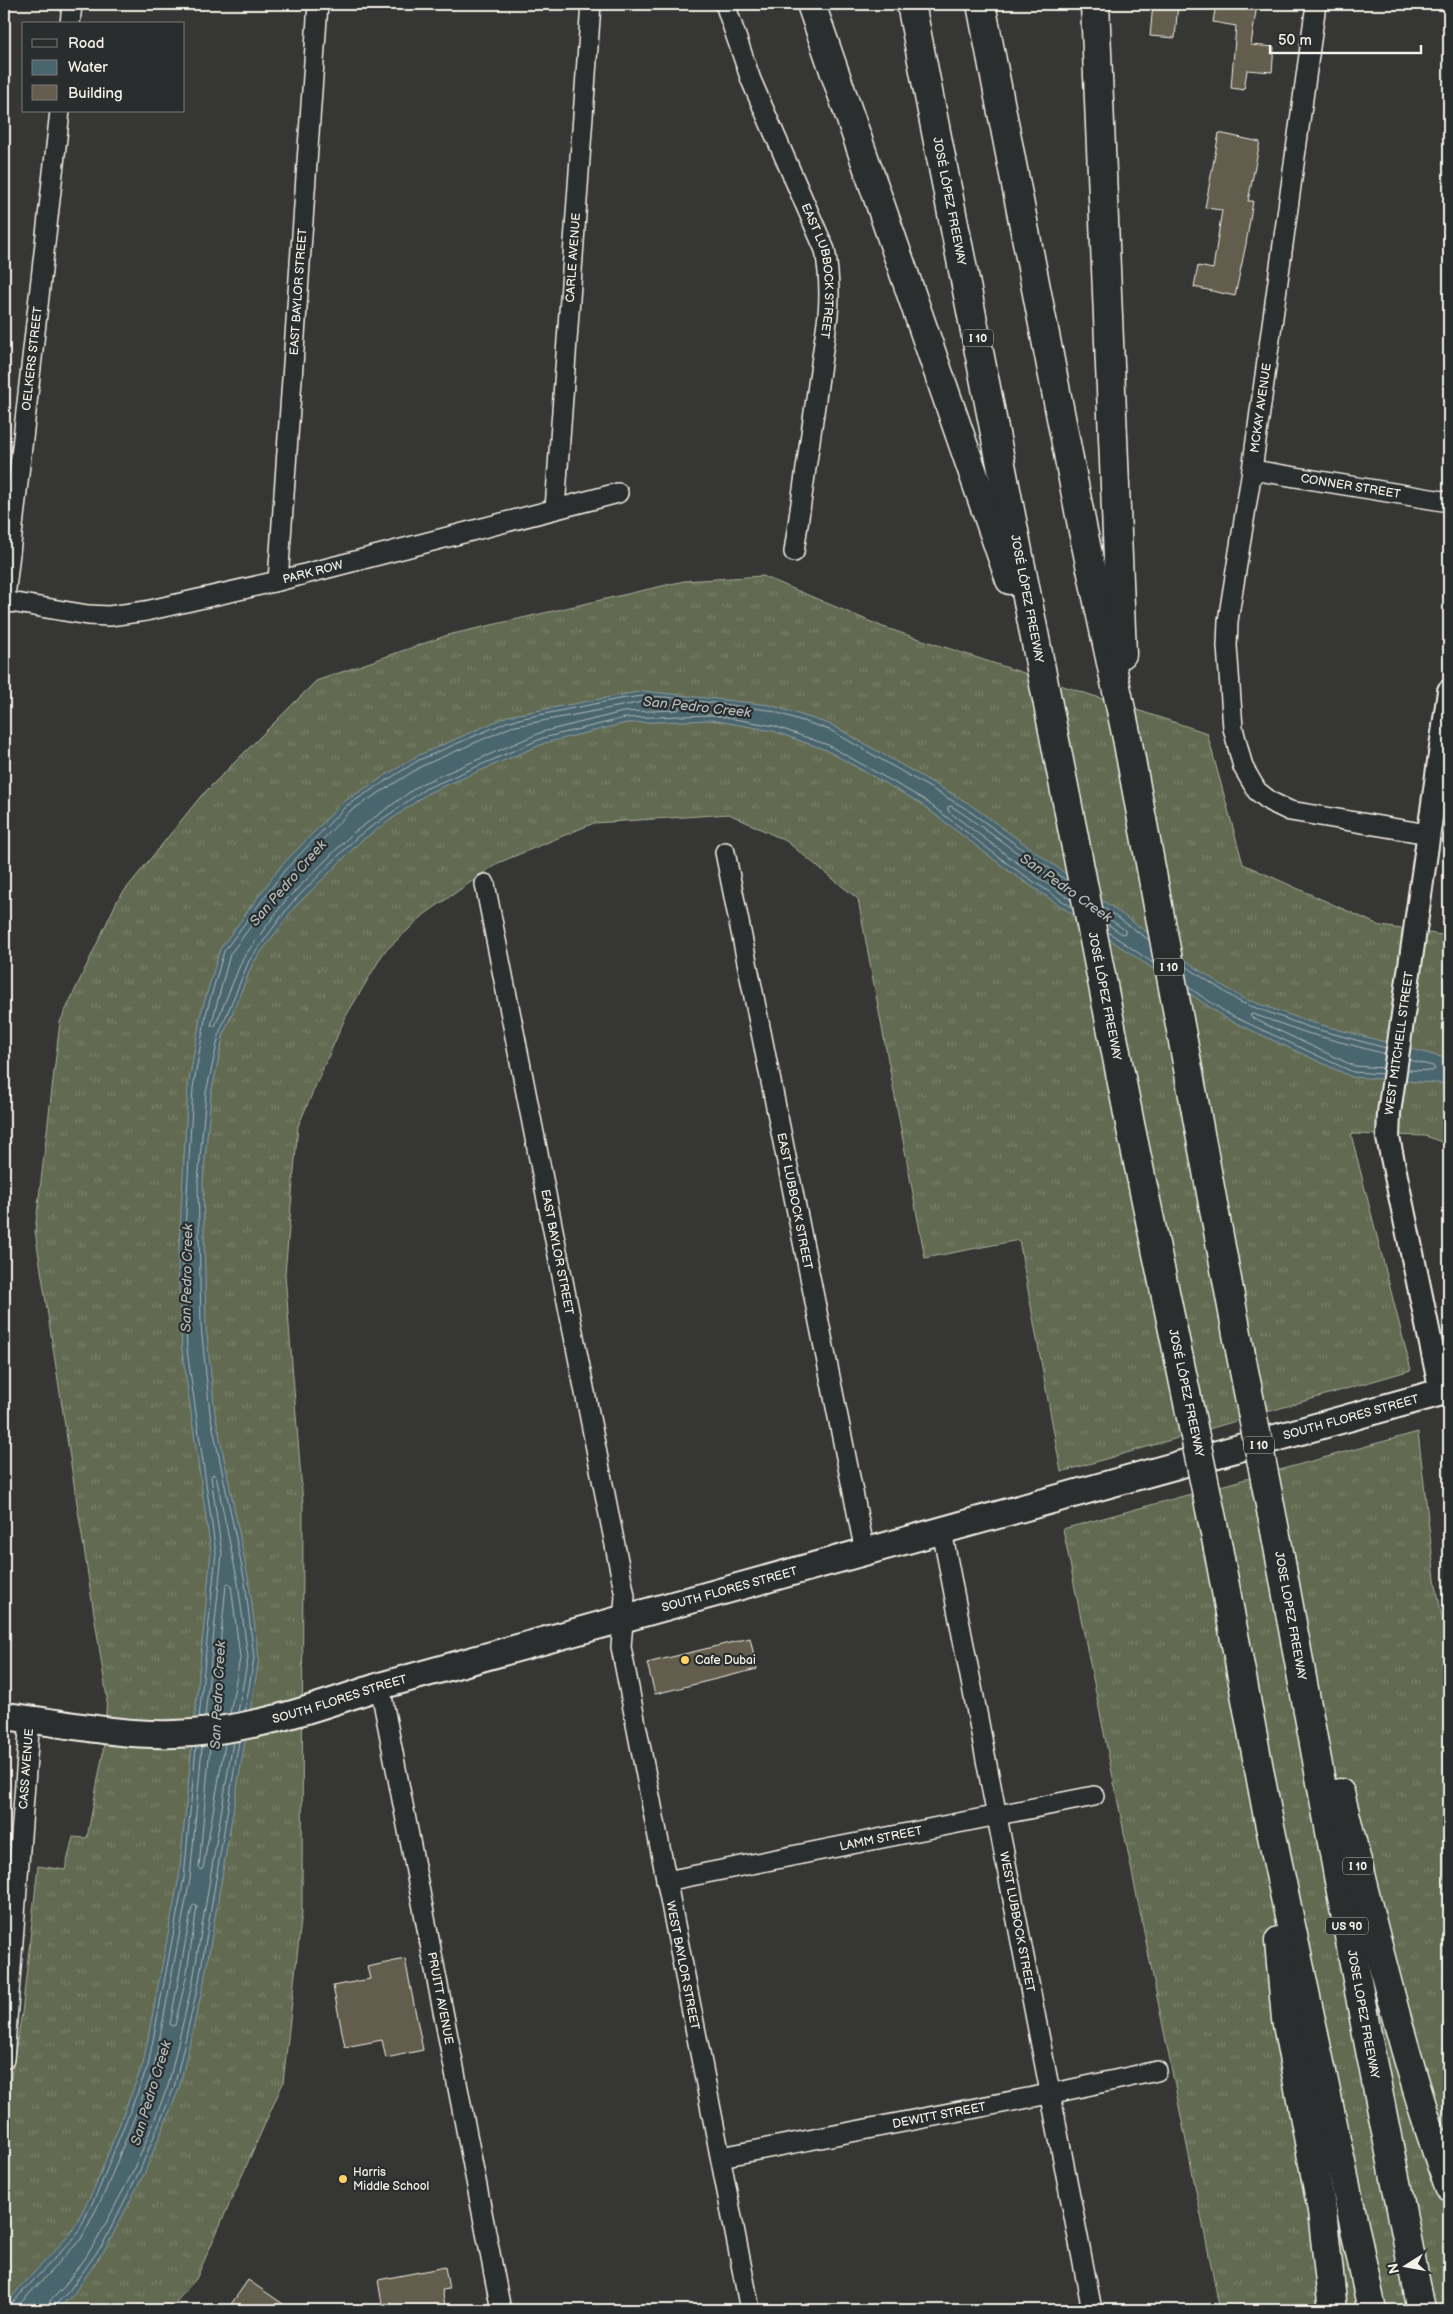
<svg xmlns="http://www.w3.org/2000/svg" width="1453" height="2314" font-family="'Balsamiq Sans',sans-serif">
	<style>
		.grass { fill: url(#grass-tufts); stroke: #abae9c }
		.water { fill: #49656e; stroke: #8d9d9f }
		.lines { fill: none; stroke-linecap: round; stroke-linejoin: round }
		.shore { stroke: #b0b9b7; stroke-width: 1 }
		.building { fill: #645d4d; stroke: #f4f1e8 }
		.minor-casing { stroke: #f4f1e8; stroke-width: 22 }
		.tertiary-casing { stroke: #f4f1e8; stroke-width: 26 }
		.secondary-casing { stroke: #f4f1e8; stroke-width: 30 }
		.motorway-casing { stroke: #f4f1e8; stroke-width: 31 }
		.minor { stroke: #2a2d2e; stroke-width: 19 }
		.tertiary { stroke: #2a2d2e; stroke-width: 22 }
		.secondary { stroke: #2a2d2e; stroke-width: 26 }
		.motorway { stroke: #2a2d2e; stroke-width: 28 }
		.motorway-bridge-casing { stroke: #f4f1e8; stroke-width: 31; stroke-linecap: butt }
		.motorway-bridge { stroke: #2a2d2e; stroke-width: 28 }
		.poi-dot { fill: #ffd166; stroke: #2a2d2e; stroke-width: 2 }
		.labels { text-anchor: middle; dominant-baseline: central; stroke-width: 4.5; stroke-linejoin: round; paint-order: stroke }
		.shield { fill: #2a2d2e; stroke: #b7b6b0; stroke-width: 1 }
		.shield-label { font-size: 11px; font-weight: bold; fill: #f4f1e8 }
		.street-label { font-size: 12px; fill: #f4f1e8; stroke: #2a2d2e }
		.poi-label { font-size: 12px; fill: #f4f1e8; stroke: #2a2d2e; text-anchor: start }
		.water-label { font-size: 14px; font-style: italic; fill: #b0b9b7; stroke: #2a2d2e }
	</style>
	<defs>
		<pattern id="grass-tufts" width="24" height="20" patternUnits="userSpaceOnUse" patternTransform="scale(1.25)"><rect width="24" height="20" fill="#626b51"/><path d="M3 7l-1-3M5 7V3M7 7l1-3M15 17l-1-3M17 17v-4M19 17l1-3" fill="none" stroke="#79816a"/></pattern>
	</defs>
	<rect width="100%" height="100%" fill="#363734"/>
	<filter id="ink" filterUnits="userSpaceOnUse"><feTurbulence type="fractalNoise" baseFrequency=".02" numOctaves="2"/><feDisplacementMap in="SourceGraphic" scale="10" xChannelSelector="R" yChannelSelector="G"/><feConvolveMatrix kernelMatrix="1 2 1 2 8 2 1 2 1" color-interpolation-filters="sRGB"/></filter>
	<g filter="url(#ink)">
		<path class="grass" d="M763,576L883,627L1207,733L1243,864L1381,926L1449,936V1145L1426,1136L1351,1134L1411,1370L1061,1472L1019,1240L925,1258L858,899L786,841L729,814L594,823L498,863L425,914L384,952L346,1016L298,1126L285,1274L303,1504L302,1911L283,2083L196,2279L169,2310H4V2100L10,2082L22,2013L38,1866L65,1870L73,1837L87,1838L103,1753L107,1698L35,1231L60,1022L118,899L201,796L316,681L448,635L684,581Z
			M1418,1432L1435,1579L1449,1654V2310H1220L1063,1529Z"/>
		<path class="water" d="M643,691L770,705L832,725L968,803L1199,970L1242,998L1310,1022L1449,1059V1084L1352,1077L1227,1019L1009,871L920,803L826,750L773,731L712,720L626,723L545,743L428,793L361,841L294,908L253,963L224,1033L211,1094L203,1181L206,1326L215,1413L249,1582L259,1659L204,1982L179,2089L145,2172L107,2246L73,2295L56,2310H4V2305L71,2233L95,2187L143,2064L179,1877L211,1553L182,1350L178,1265L188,1087L201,1013L220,949L280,867L343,802L417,756L508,716Z"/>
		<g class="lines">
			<path class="shore" d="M643,702L678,705L680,708L678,710L623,712L542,732L421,784L353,833L285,901L243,958L215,1026H211L230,954L289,875L350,811L422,766L511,727Z
				M1069,890L962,813L951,806L948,807V811L1016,862L1071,900
				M1103,907L1149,940
				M1105,916L1125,930V933L1122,934L1106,923
				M1108,932L1153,963
				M1184,965L1240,1002L1308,1027L1386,1048
				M1188,987L1230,1015L1353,1072L1382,1074
				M1383,1068L1354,1066L1252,1018L1250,1015L1253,1014L1307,1033L1385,1054
				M1408,1070L1432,1071L1435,1069L1433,1066L1409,1060
				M245,1711L254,1658L245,1582L210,1413L201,1326L198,1181L206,1093L220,1031L249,961L290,905L357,837L425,789L543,738L625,718L712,715L774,726L828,745L923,799L1012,867L1073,908
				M213,1716L226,1585L228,1583L231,1585L240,1658L230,1714
				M205,1717L222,1554L211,1477L213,1474L216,1476L238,1583L248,1658L238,1712
				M199,1718L216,1553L187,1350L183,1265L193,1088L206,1014L224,951L284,871L346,806L419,760L509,721L619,699L643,696L666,697L769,710L830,730L965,808L1067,881
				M210,1746L199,1868L201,1870L203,1868L225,1744
				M195,1905L197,1907L186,1978L175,2025L172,2026L170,2024L192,1907Z
				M4,2308L9,2306L76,2236L99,2189L148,2066L184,1878L196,1747
				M14,2310L81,2239L105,2192L154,2068L190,1879L202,1747
				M47,2310L50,2301L64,2287L97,2240L135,2168L168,2086L193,1980L233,1742
				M53,2310L55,2305L69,2291L103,2244L140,2170L174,2088L199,1981L239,1741"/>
		</g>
		<path class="building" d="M1153,4H1178L1175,38L1150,36Z
			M1216,4H1257L1251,45L1274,47L1272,72L1247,70L1244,90L1231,88L1236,26L1213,22Z
			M1219,133L1260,142L1248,201H1253L1246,244L1235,296L1194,287L1198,266L1213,269L1222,210L1205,208Z
			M750,1638L757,1669L655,1694L647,1663Z
			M405,1959L423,2050L386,2058L382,2040L345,2047L333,1986L370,1979L367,1967Z
			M445,2267L449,2289L442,2290L446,2310H393L391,2303L382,2304L378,2280Z
			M248,2280L292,2310H227Z"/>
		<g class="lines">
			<defs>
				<g id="minor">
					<path id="s1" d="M725,4L751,80L825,250C829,272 830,293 828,315L794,552"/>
					<path d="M1316,4L1252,470L1228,621L1227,646L1233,728L1243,767L1257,791L1271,802L1290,811L1428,834"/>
					<path d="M70,24L72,4"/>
					<path id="s2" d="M1252,470L1449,502"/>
					<path id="s3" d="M555,509L591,4"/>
					<path id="s4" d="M278,581L318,4"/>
					<path id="s5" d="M4,601L88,615L109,616L146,611L278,581L618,493"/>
					<path id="s6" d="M4,606L60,111"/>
					<path id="s7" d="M725,852L865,1552"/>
					<path id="s8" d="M485,884L625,1596L621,1647L750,2310"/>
					<path id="s9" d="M942,1531L1092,2310"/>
					<path id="s10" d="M380,1686L501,2310"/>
					<path id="s11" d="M666,1881L1094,1796"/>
					<path id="s12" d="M4,2059L30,1718"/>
					<path id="s13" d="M721,2157L1049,2094L1157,2071"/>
				</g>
				<g id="tertiary">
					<path id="s14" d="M1441,1392L1388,1138L1389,1113L1449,691"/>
				</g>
				<g id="secondary">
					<path id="s15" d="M4,1716C60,1722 116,1736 174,1734C246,1732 312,1709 380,1686L1449,1390"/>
				</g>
				<g id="motorway">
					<path d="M811,4L1010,580"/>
					<path id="s16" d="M911,4L1131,1129L1179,1359"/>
					<path d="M981,4L1083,531L1127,738L1240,1350"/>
					<path d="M1095,4C1105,220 1111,437 1122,654"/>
					<path id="s17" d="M1277,1541L1368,2040L1421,2310"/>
					<path d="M1218,1548L1267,1812L1372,2310"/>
					<path d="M1340,1793C1373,1925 1403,2059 1449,2187"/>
					<path d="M1279,1941L1286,2019L1322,2211L1333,2310"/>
				</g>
			</defs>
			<use href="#minor" class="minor-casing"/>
			<use href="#tertiary" class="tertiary-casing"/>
			<use href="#secondary" class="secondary-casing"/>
			<use href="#motorway" class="motorway-casing"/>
			<use href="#minor" class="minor"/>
			<use href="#tertiary" class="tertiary"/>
			<use href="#secondary" class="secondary"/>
			<use href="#motorway" class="motorway"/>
			<defs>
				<path id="motorway-bridge" d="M1240,1350L1277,1541
					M1179,1359L1218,1548"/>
			</defs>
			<use href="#motorway-bridge" class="motorway-bridge-casing"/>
			<use href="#motorway-bridge" class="motorway-bridge"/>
		</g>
	</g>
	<g class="poi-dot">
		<circle cx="685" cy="1660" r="5"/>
		<circle cx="343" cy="2179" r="5"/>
	</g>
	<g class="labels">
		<g class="shield">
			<rect x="963" y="329.5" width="30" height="17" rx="4"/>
			<rect x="1154" y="958.5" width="30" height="17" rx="4"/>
			<rect x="1244" y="1436.5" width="30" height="17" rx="4"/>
			<rect x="1343" y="1857.5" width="30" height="17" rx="4"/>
			<rect x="1326" y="1917.5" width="42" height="17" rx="4"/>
		</g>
		<g class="shield-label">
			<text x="978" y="338">I 10</text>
			<text x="1169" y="967">I 10</text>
			<text x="1259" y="1445">I 10</text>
			<text x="1358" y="1866">I 10</text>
			<text x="1347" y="1926">US 90</text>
		</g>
		<g class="street-label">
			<text stroke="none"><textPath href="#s16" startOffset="201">JOSÉ LÓPEZ FREEWAY</textPath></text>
			<text stroke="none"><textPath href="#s3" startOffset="252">CARLE AVENUE</textPath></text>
			<text stroke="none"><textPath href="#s1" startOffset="285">EAST LUBBOCK STREET</textPath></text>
			<text stroke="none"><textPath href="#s4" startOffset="290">EAST BAYLOR STREET</textPath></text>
			<text stroke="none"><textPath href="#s6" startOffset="249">OELKERS STREET</textPath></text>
			<text transform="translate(1261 408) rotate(-82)">MCKAY AVENUE</text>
			<text stroke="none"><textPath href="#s2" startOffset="100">CONNER STREET</textPath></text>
			<text stroke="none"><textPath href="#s5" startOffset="315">PARK ROW</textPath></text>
			<text stroke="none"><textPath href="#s16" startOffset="606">JOSÉ LÓPEZ FREEWAY</textPath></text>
			<text stroke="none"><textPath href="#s16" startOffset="1011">JOSÉ LÓPEZ FREEWAY</textPath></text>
			<text stroke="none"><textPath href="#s14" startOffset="355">WEST MITCHELL STREET</textPath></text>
			<text stroke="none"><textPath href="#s7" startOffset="356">EAST LUBBOCK STREET</textPath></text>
			<text stroke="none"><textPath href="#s8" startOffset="375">EAST BAYLOR STREET</textPath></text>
			<text transform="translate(1186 1393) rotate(78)">JOSÉ LÓPEZ FREEWAY</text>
			<text stroke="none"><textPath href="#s15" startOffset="1391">SOUTH FLORES STREET</textPath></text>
			<text stroke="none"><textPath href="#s15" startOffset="746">SOUTH FLORES STREET</textPath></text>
			<text stroke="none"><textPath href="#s17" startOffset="76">JOSE LOPEZ FREEWAY</textPath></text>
			<text stroke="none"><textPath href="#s15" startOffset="341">SOUTH FLORES STREET</textPath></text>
			<text stroke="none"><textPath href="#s12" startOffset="291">CASS AVENUE</textPath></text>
			<text stroke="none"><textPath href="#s11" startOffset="219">LAMM STREET</textPath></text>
			<text stroke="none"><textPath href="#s9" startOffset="398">WEST LUBBOCK STREET</textPath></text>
			<text stroke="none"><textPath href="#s8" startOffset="1101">WEST BAYLOR STREET</textPath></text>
			<text stroke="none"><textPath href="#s10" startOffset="318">PRUITT AVENUE</textPath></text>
			<text stroke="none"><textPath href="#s17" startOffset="481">JOSE LOPEZ FREEWAY</textPath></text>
			<text stroke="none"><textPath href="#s13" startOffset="222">DEWITT STREET</textPath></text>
		</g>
		<g class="poi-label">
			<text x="695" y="1660">Cafe Dubai</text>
			<text x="353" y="2172">Harris<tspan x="353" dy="14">Middle School</tspan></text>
		</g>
		<g class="water-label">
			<text transform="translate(697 707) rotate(6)">San Pedro Creek</text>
			<text transform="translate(288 883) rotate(-49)">San Pedro Creek</text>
			<text transform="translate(1066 888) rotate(35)">San Pedro Creek</text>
			<text transform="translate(187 1278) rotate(-89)">San Pedro Creek</text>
			<text transform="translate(218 1695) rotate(-87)">San Pedro Creek</text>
			<text transform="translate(151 2093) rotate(-73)">San Pedro Creek</text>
		</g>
	</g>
	<rect width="1453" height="2314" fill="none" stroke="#2a2d2e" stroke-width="20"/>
	<rect x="10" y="10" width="1433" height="2294" fill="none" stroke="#f4f1e8" stroke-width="2" filter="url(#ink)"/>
	<rect x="22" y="22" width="162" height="90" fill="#2a2d2e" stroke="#7b7b78"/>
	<rect x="32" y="39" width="25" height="8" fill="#2a2d2e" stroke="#7b7b78"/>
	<text x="68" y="48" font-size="15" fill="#f4f1e8">Road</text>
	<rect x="32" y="60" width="25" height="15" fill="#49656e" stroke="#7b7b78"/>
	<text x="68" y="72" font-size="15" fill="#f4f1e8">Water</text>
	<rect x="32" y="85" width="25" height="15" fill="#645d4d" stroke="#7b7b78"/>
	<text x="68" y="98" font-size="15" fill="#f4f1e8">Building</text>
	<g transform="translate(1406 2266) rotate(259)" stroke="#2a2d2e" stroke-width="4" paint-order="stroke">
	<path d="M0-4L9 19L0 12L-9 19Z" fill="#f4f1e8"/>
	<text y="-8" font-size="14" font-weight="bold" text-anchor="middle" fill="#f4f1e8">N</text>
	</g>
	<path d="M1270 45v8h151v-8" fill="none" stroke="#f4f1e8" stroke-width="2.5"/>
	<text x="1278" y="45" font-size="15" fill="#f4f1e8" stroke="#2a2d2e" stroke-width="4" paint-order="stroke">50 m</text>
</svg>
